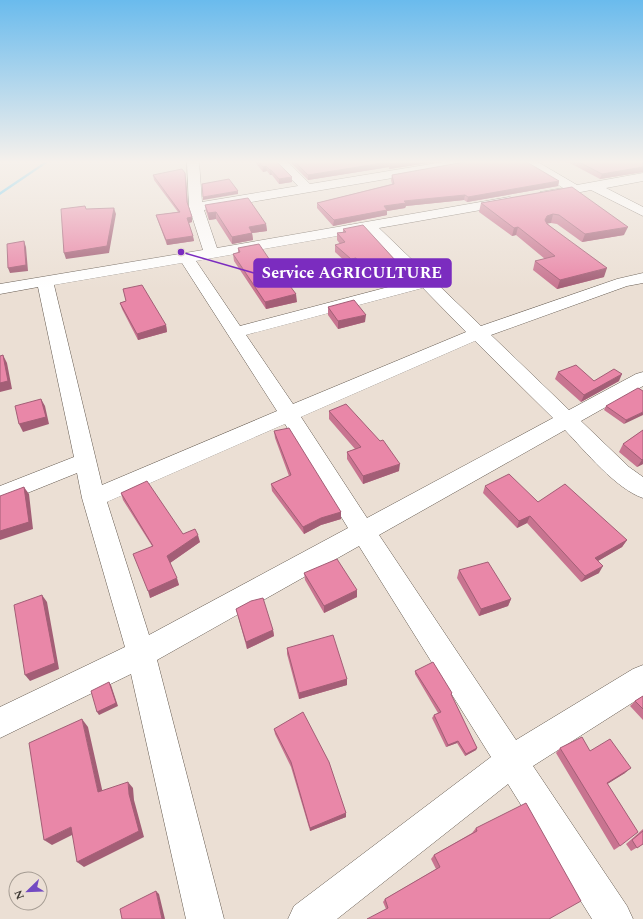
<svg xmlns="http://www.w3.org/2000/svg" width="643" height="919" font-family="Spectral,serif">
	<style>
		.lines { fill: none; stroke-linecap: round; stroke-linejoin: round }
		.stream { fill: #4ec6f5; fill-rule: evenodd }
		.minor-casing { stroke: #645a50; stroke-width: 1 }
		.minor { fill: #fff; fill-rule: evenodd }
		.wall { fill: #c87490 }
		.shaded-wall { fill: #a35e76 }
		.building { fill: #e987a8; stroke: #a35e76 }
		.leader { fill: none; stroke: #7b2cbf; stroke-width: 1.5 }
		.callout-dot { fill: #7b2cbf; stroke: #ebdfd4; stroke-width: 1.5 }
		.callout { fill: #7b2cbf; stroke: #7b2cbf; stroke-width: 1.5 }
		.callout-label { font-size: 16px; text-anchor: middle; font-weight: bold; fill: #fff }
	</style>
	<rect width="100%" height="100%" fill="#ebdfd4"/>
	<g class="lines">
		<path class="stream" d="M46,161H50L0,195V192Z"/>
		<defs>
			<path id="minor" d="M187,161H199L202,202L298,186L274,161H287L310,184L449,161H475L473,164L469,165L204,210L217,248L509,197L514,198L516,201L514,204L509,205L379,228L481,326L617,279L643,273V283L627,286L491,335L569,410L636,374L643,372V386L581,421L629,467L643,477V498C616,489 585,451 565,430L379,535L516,740L633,669L643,665V696L533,766L627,906L633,919H592L508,784L337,919H288L294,906L491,757L359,546L157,660L224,919H186L131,674L0,738V707L125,647L82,498L77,473L0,504V486L74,457L38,287L0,294V284L203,250L189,207ZM366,231L415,280L240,326L196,261ZM182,263L277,411L102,485L54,285ZM423,288L466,332L293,404L246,335ZM475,341L553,418L367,518L301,417ZM285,424L348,528L149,635L107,502Z
				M522,161H536L577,185L643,173V181L606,188L643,207V216L591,190L545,199L540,198L538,195L540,192L563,188Z"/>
		</defs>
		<use href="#minor" class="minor-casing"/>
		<use href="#minor" class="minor"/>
	</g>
	<path class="wall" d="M254,161H276L292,182L279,184L272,175H270L267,171L263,172Z
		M289,161H441L389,169V167L308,180Z
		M470,161L559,181L558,186L467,202L464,200L406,206L405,208L387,211V215L333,226L317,208V203L392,184L391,180L392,175Z
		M566,161H643V172L600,179Z
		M153,175L186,178L187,204L192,222L189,223L194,241L167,245L158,221L156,215L178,212L154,180Z
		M572,187L624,235L582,242L557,224L551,223H547L604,277L557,289L533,270L535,261L545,259L516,235L512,236L479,212L481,203Z
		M205,205L266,224L267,231L252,233L253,240L232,244L216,219L209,220L206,211Z
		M343,229L395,269L361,274L355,265L350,266L335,252V245L340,244L337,240V233L343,232Z
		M238,248L297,302L266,309L234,261L233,254L238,253Z
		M126,301L166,325L167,332L138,340L122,309L120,303Z
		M328,307L365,322L338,329L328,315Z
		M558,372L594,381H619L581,402L555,379Z
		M643,391L624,424L604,410L606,406Z
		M329,411L399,471L363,484L347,459V452L355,449L329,419Z
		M643,430V464L637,467L619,452L623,444Z
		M274,431L341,512V519L321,525L304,534L272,491L271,484L289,476L275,438Z
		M485,486L538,502L627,540L622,547L598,561L599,573L581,582L527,523L517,528L483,493Z
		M121,493L183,534L200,542L170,563L179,585L150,598L152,546L123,500Z
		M459,570L511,599L508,606L479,616L457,578Z
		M304,573L357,590V597L324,613L305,580Z
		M236,609L273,630L274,636L247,649Z
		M287,648L347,679V685L299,699L287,654Z
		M415,671L452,693L451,695L477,748L476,750L465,756L457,743L446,747L432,718L434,715L438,713L415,674Z
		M643,696V720L630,706L635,701Z
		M274,729L346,813V817L310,831L291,767L275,734Z
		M560,748L590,751L625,773L607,784L620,846L614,850L556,753Z
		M476,828L549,919L386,909L383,902L385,899L436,869L431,859L434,855L472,833Z
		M643,829V844L631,851L626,844Z"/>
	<path class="shaded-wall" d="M411,161H441L389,169L390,164Z
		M389,162V167L308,180V175Z
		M266,166L267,171L263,172V167Z
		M643,167V172L600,179L602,174Z
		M270,170H271L272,175H270Z
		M185,173L186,178L188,207L187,202Z
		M292,177V182L279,184V179Z
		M559,181L558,186L467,202L468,197Z
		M238,191V194L203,200V197Z
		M465,195L464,200L406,206L405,208L387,211V215L333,226L334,220L384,206L404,201Z
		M114,208L116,214L109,253L66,259L64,253Z
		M216,212V219L209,220L208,213Z
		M553,214L551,223L545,224V220L547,216Z
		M192,217V222L188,223L187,218Z
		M266,224L267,231L252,233L253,240L232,244V237L249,227Z
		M518,227L516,235L512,236L514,228Z
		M628,227L624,235L582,242L585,234Z
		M193,236L194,241L167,245L166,240Z
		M24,241L26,247L28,271L10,273L8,268Z
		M356,258L355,265L350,266L351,259Z
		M396,261L395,269L361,274L362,267Z
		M607,268L604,277L557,289L560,280Z
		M296,294L297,302L266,309L265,302Z
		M366,315L365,322L338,329V321Z
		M166,325L167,332L138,340L137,334Z
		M3,355L7,363L12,389L0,392V383Z
		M622,374L619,381L581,402L584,395Z
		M41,399L45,406L49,424L23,432L19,424Z
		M643,412V415L624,424L626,420Z
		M643,459V464L637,467L642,460Z
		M400,464L399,471L363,484V476Z
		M24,487L29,494L33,529L0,540V531Z
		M341,512V519L321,525L304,534L303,527L321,518Z
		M530,516L527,523L517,528L519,521Z
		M198,535L200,542L170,563L167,556Z
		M627,540L622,547L591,565L595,558Z
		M603,566L599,573L581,582L585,576Z
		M177,578L179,585L150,598L148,591Z
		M357,590V597L324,613V606Z
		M42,595L47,602L59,669L30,681L25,675Z
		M511,599L508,606L479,616L481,609Z
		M273,630L274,636L247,649L246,642Z
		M347,679V685L299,699V693Z
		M109,682L111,685L118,706L99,715L97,712Z
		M82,719L88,727L104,798L98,792Z
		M458,741L457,743L446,747L448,745Z
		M477,748L476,750L465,756L466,754Z
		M631,768L625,773L601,788L607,783Z
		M128,782L133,788L134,800L144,837L84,867L77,862L129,794Z
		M346,813V817L310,831V828Z
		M71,827L78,832L52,845L44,840Z
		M156,891L159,894L165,919H162Z"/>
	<path class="building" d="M258,161H276L292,177L279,179L271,170H270L266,166L263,167Z
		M294,161H411L390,164L389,162L308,175Z
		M470,161H525L559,181L468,197L465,195L404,201L406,203L384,206L387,210L334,220L317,203L394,184L392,175Z
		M577,161H643V167L602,174Z
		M182,169L185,173L187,202L192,217L187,218L193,236L166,240L156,215L180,212L153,175Z
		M229,179L238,191L203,197L202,184Z
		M572,187L628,227L585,234L559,215L553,214L547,216L545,220L547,224L607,268L560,280L535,261L555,256L518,227L514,228L481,203Z
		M248,198L266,224L249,227L252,233L232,237L216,212L208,213L205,205Z
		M85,206L86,209L114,208L107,246L64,253L61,209Z
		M363,225L396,261L362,267L356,258L351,259L335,245L345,242L337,233L346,232L343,229Z
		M24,241L26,265L8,268L7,244Z
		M259,244L282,278H284L296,294L265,302L233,254L240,252L238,248Z
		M142,285L166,325L137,334L120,303L126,301L123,289Z
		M354,300L366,315L338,321L328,307Z
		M3,355L8,381L0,383V356Z
		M576,365L594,381L614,369L622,374L584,395L558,372Z
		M638,388L643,391V412L626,420L606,406Z
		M41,399L46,417L19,424L15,406Z
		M346,404L380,441L383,440L400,464L363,476L347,452L361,447L329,411Z
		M289,428L341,512L321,518L303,527L271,484L291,475L274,431Z
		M643,430V459L642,460L623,444Z
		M509,474L538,502L565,484L627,540L595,558L603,566L585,576L530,516L519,521L485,486Z
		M147,481L183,534L195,529L198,535L167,556L177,578L148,591L133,554L153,546L121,493Z
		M24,487L29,522L0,531V496Z
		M337,559L357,590L324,606L304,573Z
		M488,562L511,599L481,609L459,570Z
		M42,595L55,663L25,675L14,605Z
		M263,598L273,630L246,642L236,609L251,601Z
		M333,635L347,679L299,693L287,648Z
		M433,662L452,693L451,694L477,748L466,754L458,741L448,745L434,715L441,712L415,671Z
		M109,682L116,703L97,712L91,691Z
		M643,696V709L635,701Z
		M303,712L329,762L346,813L310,828L291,762L274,729Z
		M82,719L98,792L128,782L129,794L139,831L77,862L71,827L44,840L29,743Z
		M582,737L590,751L610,739L631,768L607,783L638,832L620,846L560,748Z
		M526,803L581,901L549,919H367L388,908L385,899L440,867L434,855L477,831L476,828Z
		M643,831V844L637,848L632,840Z
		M156,891L162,919H122L120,909Z"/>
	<linearGradient id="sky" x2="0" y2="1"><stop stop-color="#6abbed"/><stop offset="0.56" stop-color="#f6f1ec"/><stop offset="1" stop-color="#f6f1ec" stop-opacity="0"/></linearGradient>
	<rect width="643" height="289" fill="url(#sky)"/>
	<path class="leader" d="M181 252L254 273"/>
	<circle class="callout-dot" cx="181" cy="252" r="4"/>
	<rect class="callout" x="254" y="259" width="197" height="28" rx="4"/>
	<g class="callout-label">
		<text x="352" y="278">Service AGRICULTURE</text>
	</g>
	<g transform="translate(28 891) rotate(247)"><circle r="19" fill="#ebdfd4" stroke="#a59c93"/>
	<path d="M0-3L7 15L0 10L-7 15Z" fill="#734ac2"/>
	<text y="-6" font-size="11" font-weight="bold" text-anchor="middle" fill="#3b3732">N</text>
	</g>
</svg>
